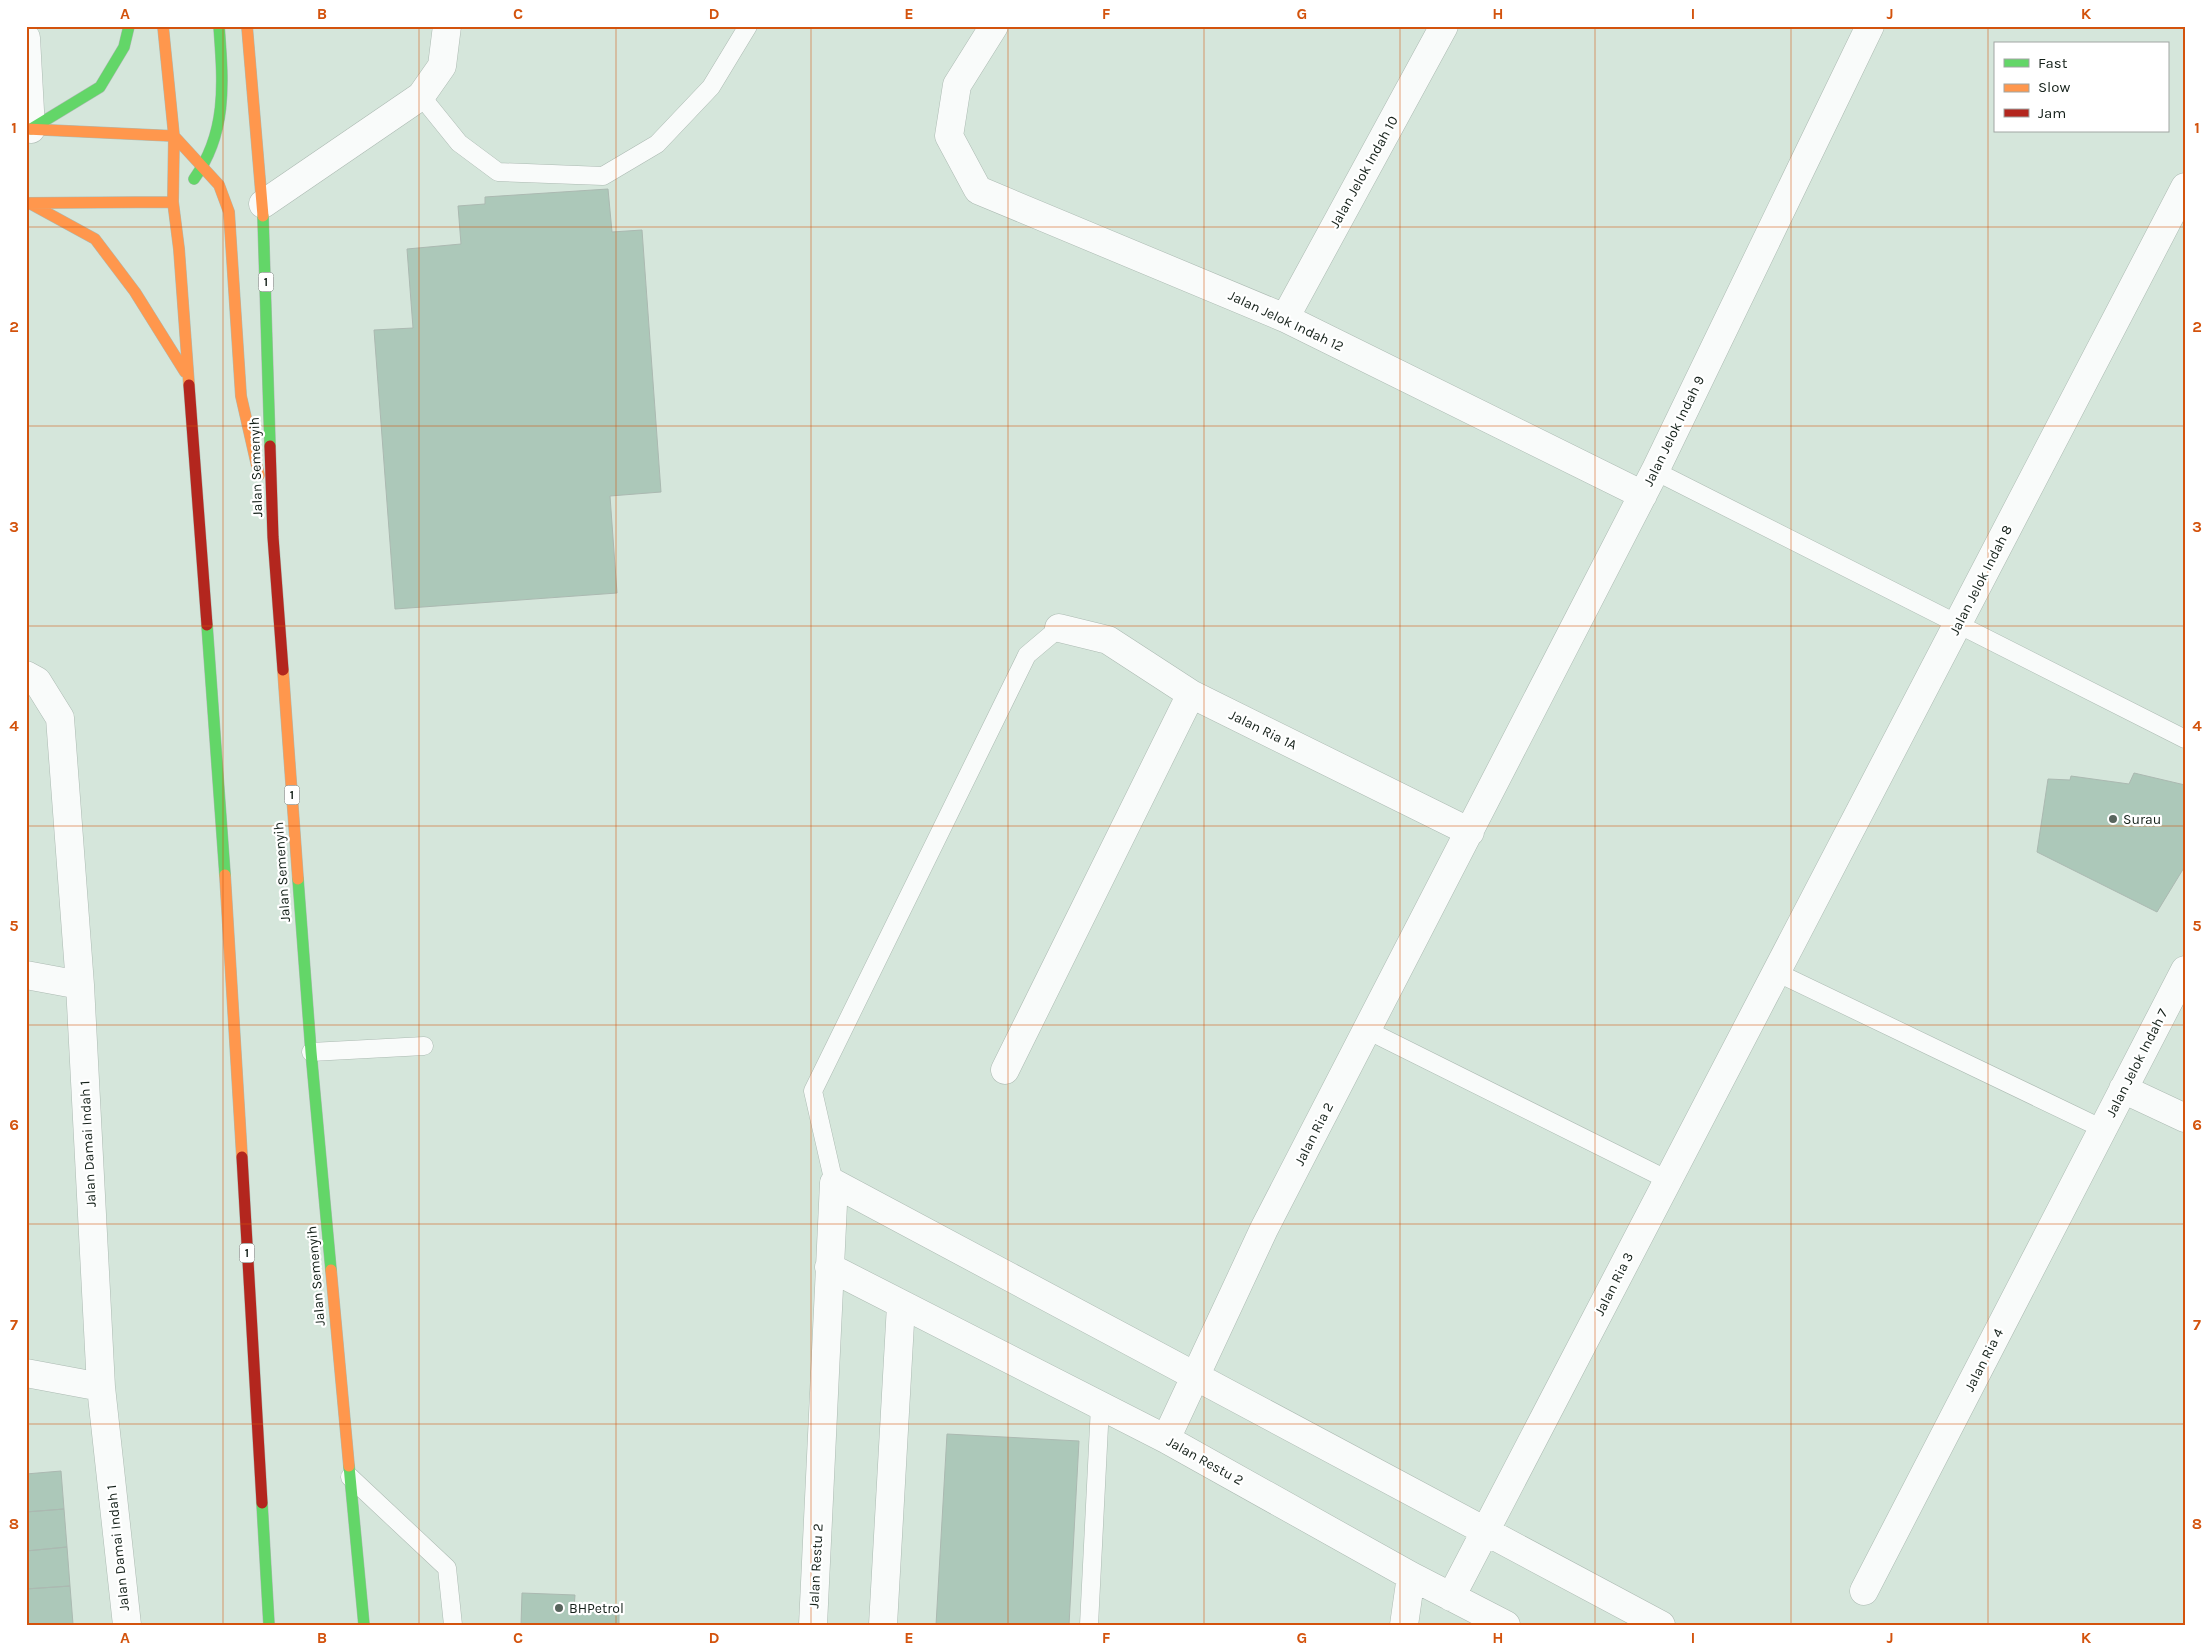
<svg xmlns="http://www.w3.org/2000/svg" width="2211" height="1651" font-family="Karla,sans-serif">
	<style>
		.building { fill: #acc8b9; stroke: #abb9b1 }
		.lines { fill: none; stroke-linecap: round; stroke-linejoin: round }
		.lane-casing { stroke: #acbab2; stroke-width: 19 }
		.street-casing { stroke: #acbab2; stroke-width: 29 }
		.fast-casing { stroke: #acbab2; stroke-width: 12 }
		.slow-casing { stroke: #acbab2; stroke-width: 12 }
		.jam-casing { stroke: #acbab2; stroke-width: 12 }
		.lane { stroke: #f9fbfa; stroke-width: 18 }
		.street { stroke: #f9fbfa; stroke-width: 28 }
		.fast { stroke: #63d668; stroke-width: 11 }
		.slow { stroke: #ff974d; stroke-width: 11 }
		.jam { stroke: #b3261e; stroke-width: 11 }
		.grid { fill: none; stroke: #d3530d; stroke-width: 1; stroke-opacity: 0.55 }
		.poi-dot { fill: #58655d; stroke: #fff; stroke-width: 2 }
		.labels { text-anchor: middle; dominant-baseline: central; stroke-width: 4.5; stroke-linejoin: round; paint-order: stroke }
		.shield { fill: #fff; stroke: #5a635e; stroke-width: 1 }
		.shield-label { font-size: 12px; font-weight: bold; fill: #142019 }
		.street-label { font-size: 14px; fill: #142019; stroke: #fff }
		.poi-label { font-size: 14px; fill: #142019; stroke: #fff; text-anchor: start }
		.neatline { fill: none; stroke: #d3530d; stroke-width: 2 }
		.grid-label { font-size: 16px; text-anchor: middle; font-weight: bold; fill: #d3530d }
	</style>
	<rect width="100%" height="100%" fill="#d5e6db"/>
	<path class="building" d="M608,189L612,232L642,230L661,492L610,496L617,593L395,609L374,330L413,328L407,249L461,244L458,206L485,204V197Z
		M2134,773L2185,785V866L2157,912L2037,852L2048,779L2070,780L2071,776L2129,784Z
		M947,1434L1079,1441L1069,1625H936Z
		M61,1471L64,1509L26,1512V1474Z
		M64,1509L67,1547L26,1551V1512Z
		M67,1547L70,1586L26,1589V1551Z
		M70,1586L73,1624L26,1625V1589Z
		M522,1593L575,1595L574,1608L619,1609V1625H521Z"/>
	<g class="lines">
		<defs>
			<path id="lane" d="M421,96L459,143L498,172L603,176L657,144L711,87L748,26
				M1655,471L2185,739
				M1776,972L2103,1129
				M1367,1030L1668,1180
				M311,1052L424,1046
				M834,1183L813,1091L1027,655L1059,628
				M350,1477L447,1568L453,1625
				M1089,1625L1100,1406"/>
			<path id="street" d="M994,26L957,85L949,136L978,190L1285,318L1643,495
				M26,38L31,129
				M263,204L421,96L442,66L447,26
				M1285,318L1444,26
				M1059,628L1108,640L1191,694L1470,832
				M26,675L37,681L60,718L80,985L101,1387L127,1625
				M26,975L80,985
				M1005,1070L1191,694
				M2123,1089L2185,1118
				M829,1267L1166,1439L1411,1576L1506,1625
				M26,1373L101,1387
				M1166,1439L1264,1229L1655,471L1870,26
				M1864,1591L2185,970
				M1451,1597L2185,187
				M813,1625L834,1183L1661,1625
				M883,1625L901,1305
				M1404,1625L1411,1576"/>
			<path id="fast" d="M31,129L100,87L124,47L129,26
				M194,179C228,132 223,81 219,26
				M263,216L270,446
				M207,625L225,875
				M298,879L311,1052L331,1270
				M349,1466L364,1625
				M262,1503L269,1625"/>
			<path id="slow" d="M163,26L174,136L173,202L179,249L189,385
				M247,26L263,216
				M26,129L174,136
				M174,136L219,185L229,212L241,396L259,475
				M26,203L173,202
				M31,204L95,239L135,292L185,372
				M283,670L298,879
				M225,875L242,1157
				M331,1270L349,1466"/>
			<path id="jam" d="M189,385L207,625
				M270,446L273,537L283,670
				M242,1157L262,1503"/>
		</defs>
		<use href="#lane" class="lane-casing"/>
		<use href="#street" class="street-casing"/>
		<use href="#fast" class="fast-casing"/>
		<use href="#slow" class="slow-casing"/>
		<use href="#jam" class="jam-casing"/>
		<use href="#lane" class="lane"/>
		<use href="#street" class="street"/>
		<use href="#fast" class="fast"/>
		<use href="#slow" class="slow"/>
		<use href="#jam" class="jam"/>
	</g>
	<path class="grid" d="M223,26V1625M419,26V1625M616,26V1625M811,26V1625M1008,26V1625M1204,26V1625M1400,26V1625M1595,26V1625M1791,26V1625M1988,26V1625M26,227H2185M26,426H2185M26,626H2185M26,826H2185M26,1025H2185M26,1224H2185M26,1424H2185"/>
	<g class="poi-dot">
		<circle cx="2113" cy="819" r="5"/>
		<circle cx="559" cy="1608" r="5"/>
	</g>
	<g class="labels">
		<g class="shield">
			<rect x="258.5" y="272.5" width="15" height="19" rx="4"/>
			<rect x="284.5" y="785.5" width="15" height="19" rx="4"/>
			<rect x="239.5" y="1243.5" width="15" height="19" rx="4"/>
		</g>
		<g class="shield-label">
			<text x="266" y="282">1</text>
			<text x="292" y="795">1</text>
			<text x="247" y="1253">1</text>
		</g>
		<g class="street-label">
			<text transform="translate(1364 172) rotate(-61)">Jalan Jelok Indah 10</text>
			<text transform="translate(1286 321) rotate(25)">Jalan Jelok Indah 12</text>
			<text transform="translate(1674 431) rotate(-64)">Jalan Jelok Indah 9</text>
			<text transform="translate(256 467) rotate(-92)">Jalan Semenyih</text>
			<text transform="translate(1981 580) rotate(-63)">Jalan Jelok Indah 8</text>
			<text transform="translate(1263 730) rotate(26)">Jalan Ria 1A</text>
			<text transform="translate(282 872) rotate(-94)">Jalan Semenyih</text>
			<text transform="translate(2137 1063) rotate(-63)">Jalan Jelok Indah 7</text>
			<text transform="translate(1314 1134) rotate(-63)">Jalan Ria 2</text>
			<text transform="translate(88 1144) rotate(-93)">Jalan Damai Indah 1</text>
			<text transform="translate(316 1276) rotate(-95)">Jalan Semenyih</text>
			<text transform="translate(1614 1284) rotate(-63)">Jalan Ria 3</text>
			<text transform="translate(1984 1360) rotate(-63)">Jalan Ria 4</text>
			<text transform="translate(1205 1461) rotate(29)">Jalan Restu 2</text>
			<text transform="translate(118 1548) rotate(-96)">Jalan Damai Indah 1</text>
			<text transform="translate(816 1566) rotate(-87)">Jalan Restu 2</text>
		</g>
		<g class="poi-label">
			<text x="2123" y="819">Surau</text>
			<text x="569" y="1608">BHPetrol</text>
		</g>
	</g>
	<rect width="2211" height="1651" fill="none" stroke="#ffffff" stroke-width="55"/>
	<rect x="1994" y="42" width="175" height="90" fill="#ffffff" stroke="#a1a6a3"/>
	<rect x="2004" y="59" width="25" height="8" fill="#63d668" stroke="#a1a6a3"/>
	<text x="2038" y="68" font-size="15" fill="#142019">Fast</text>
	<rect x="2004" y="84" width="25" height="8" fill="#ff974d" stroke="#a1a6a3"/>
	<text x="2038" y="92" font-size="15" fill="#142019">Slow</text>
	<rect x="2004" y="109" width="25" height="8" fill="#b3261e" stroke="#a1a6a3"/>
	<text x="2038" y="118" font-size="15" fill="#142019">Jam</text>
	<rect x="28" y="28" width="2156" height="1596" class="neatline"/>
	<g class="grid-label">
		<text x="125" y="19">A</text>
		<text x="322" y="19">B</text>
		<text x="518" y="19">C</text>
		<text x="714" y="19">D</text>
		<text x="909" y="19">E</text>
		<text x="1106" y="19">F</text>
		<text x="1302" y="19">G</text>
		<text x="1498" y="19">H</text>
		<text x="1693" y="19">I</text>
		<text x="1890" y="19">J</text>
		<text x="2086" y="19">K</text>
		<text x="14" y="133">1</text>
		<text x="2197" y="133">1</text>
		<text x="14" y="332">2</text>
		<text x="2197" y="332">2</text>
		<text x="14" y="532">3</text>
		<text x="2197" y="532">3</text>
		<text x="14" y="731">4</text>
		<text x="2197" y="731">4</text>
		<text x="14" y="931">5</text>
		<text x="2197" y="931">5</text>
		<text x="14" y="1130">6</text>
		<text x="2197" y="1130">6</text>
		<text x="14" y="1330">7</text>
		<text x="2197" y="1330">7</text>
		<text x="14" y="1529">8</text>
		<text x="2197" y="1529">8</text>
		<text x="125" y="1643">A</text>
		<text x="322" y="1643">B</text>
		<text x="518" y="1643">C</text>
		<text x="714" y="1643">D</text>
		<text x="909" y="1643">E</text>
		<text x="1106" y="1643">F</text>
		<text x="1302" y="1643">G</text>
		<text x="1498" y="1643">H</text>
		<text x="1693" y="1643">I</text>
		<text x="1890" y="1643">J</text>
		<text x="2086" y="1643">K</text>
	</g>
</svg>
